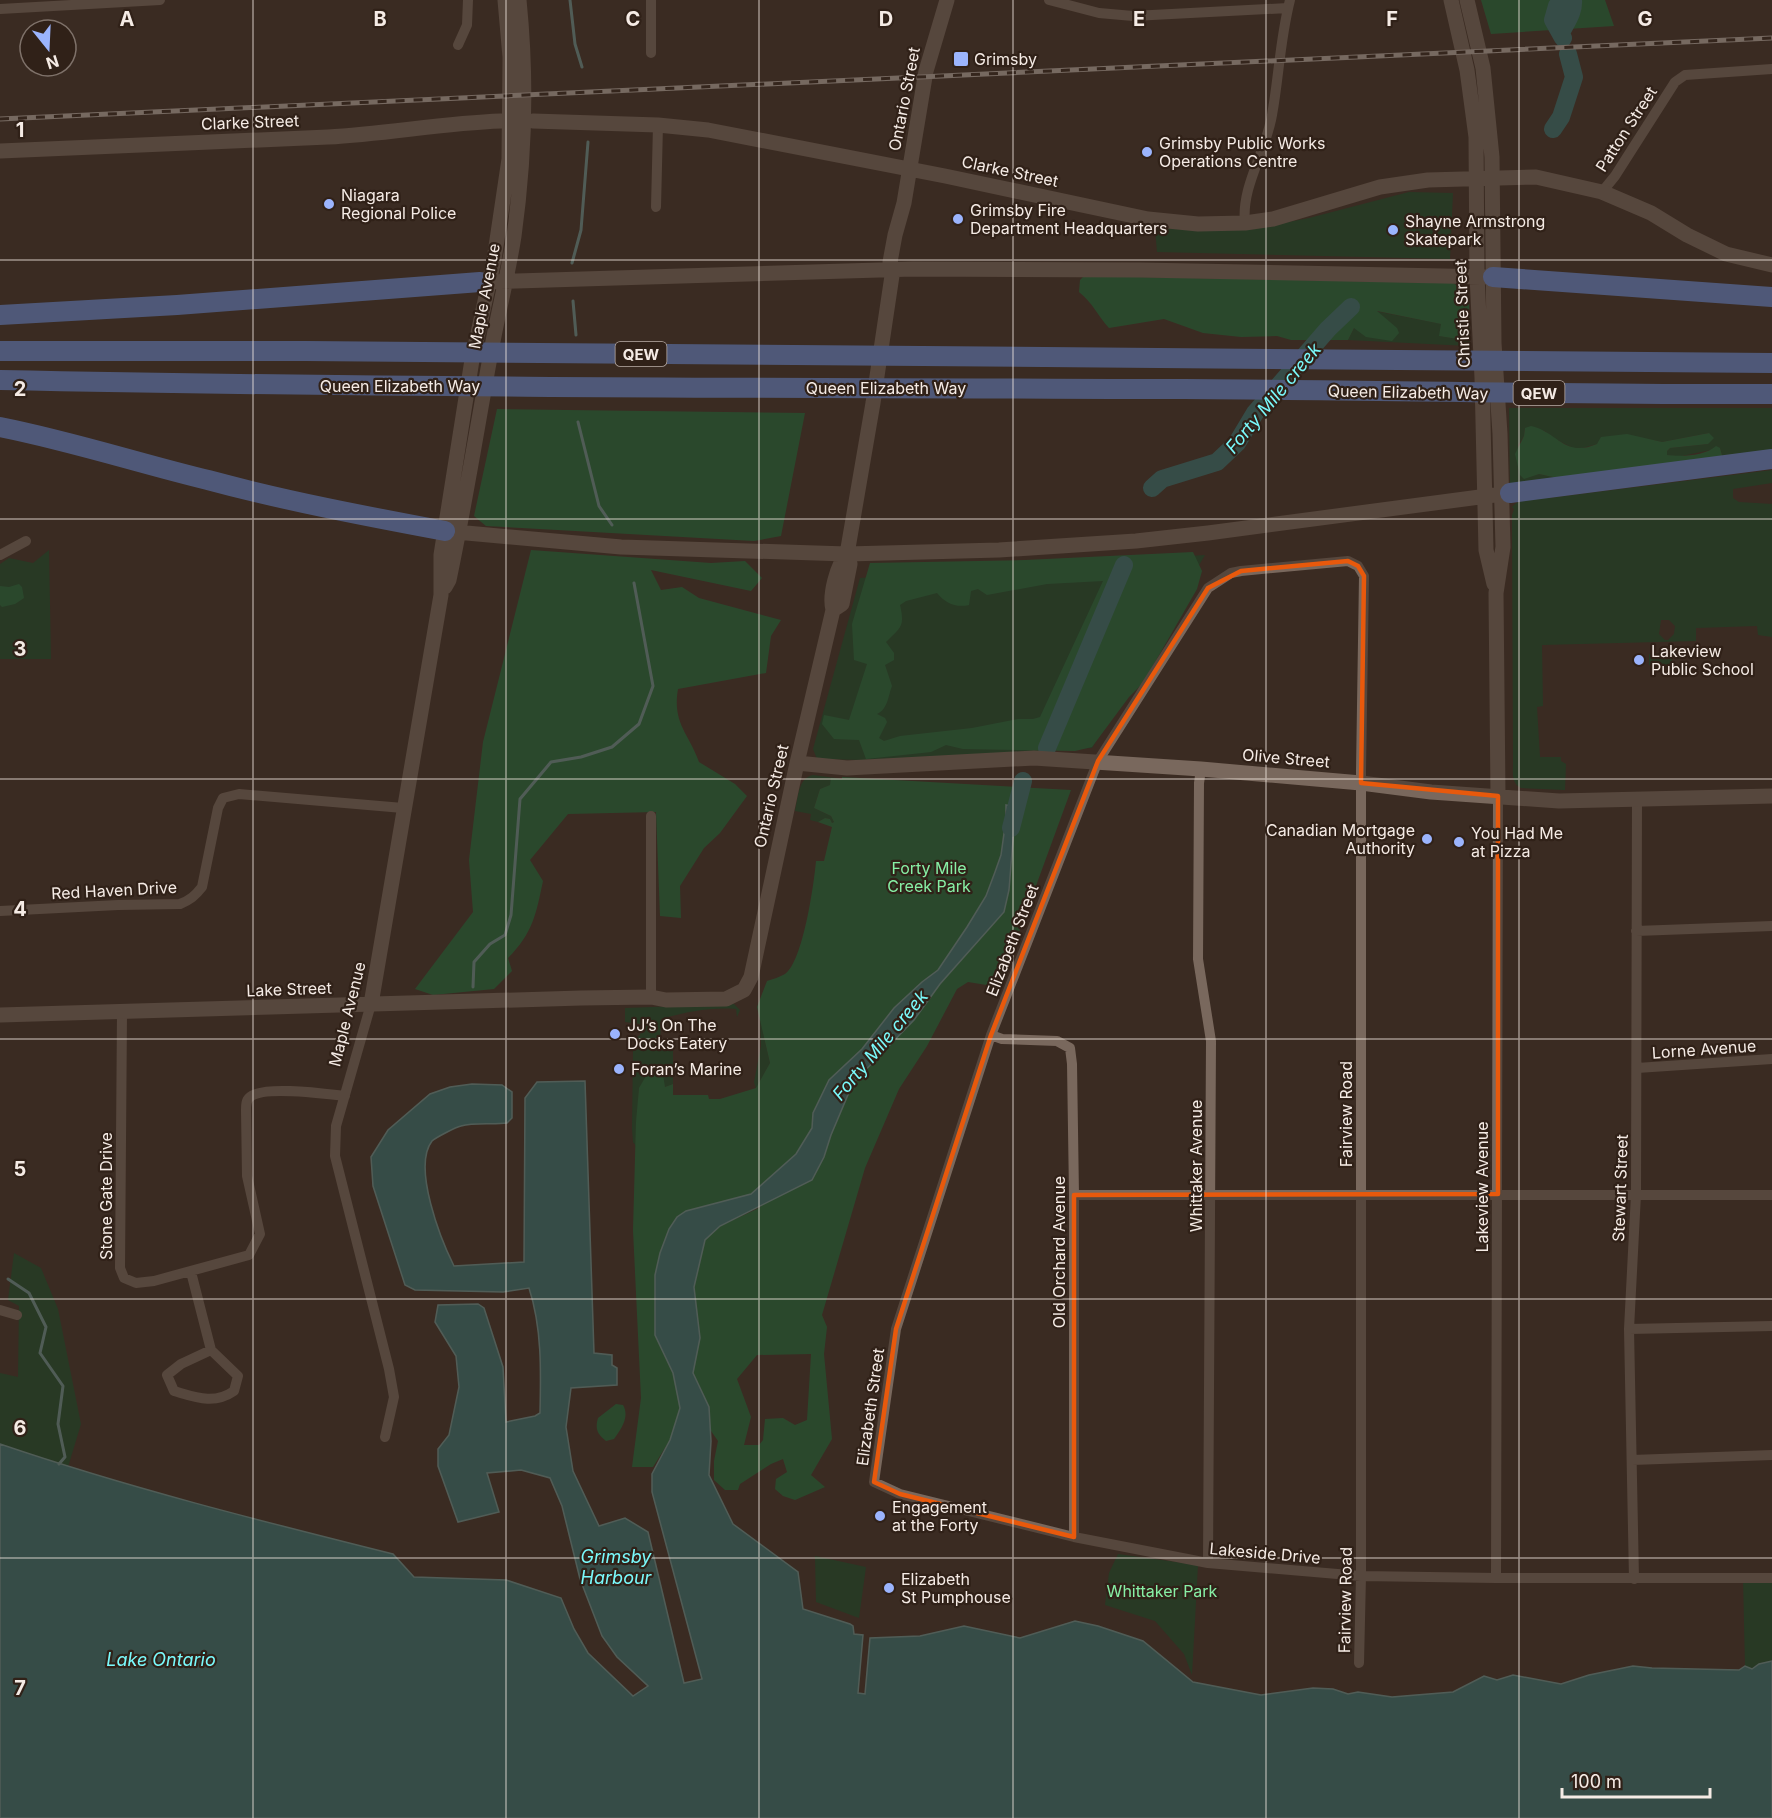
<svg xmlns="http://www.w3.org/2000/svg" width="1772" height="1818" font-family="Inter,sans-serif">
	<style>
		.green { fill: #124a27; fill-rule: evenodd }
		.forest { fill: #186b39; fill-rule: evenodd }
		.water { fill: #317474; stroke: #6c9896; stroke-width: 1.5 }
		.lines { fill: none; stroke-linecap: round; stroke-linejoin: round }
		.stream { stroke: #6c9896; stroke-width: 3 }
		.river { stroke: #317474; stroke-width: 18 }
		.street { stroke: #79685d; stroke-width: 10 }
		.secondary { stroke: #79685d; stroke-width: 15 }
		.highway { stroke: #688fe1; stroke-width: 20 }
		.rail-casing { stroke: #beb3ac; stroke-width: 5 }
		.rail { stroke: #302118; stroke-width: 3; stroke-dasharray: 9; stroke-linecap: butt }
		.marked { fill: none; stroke: #e8590c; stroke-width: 4.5; stroke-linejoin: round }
		.grid { fill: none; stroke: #f5ebe5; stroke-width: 1.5; stroke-opacity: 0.55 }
		.poi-dot { fill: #9bb4fd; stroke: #302118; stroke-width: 2 }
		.labels { text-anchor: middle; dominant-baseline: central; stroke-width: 4.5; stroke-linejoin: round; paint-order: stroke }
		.shield { fill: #302118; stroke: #baaea8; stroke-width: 1.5 }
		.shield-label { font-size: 15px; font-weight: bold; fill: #f5ebe5 }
		.poi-label { font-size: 16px; fill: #f5ebe5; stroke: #302118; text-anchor: start }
		.street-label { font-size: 16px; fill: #f5ebe5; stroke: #302118 }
		.park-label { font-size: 16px; fill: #87efa5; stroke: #302118 }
		.water-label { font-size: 18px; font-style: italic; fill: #7afafc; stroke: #302118 }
		.grid-label { font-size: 20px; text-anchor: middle; font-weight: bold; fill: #f5ebe5; stroke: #302118; stroke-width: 4.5; stroke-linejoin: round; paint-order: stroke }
	</style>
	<rect width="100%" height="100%" fill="#3a2b22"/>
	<path class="green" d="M1409,192L1453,193L1450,259L1157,252L1155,228L1248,230L1309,218Z
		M1375,311L1442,324L1440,336L1470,341L1469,346L1348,340L1354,328Z
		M1509,408H1772V454L1723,459L1720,448L1677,457L1667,455V451L1670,448L1708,444L1709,433L1662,442L1647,439L1597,444L1579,449L1573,448L1549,436L1545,431L1525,428L1524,436L1518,445L1525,477L1539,474L1562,479L1510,487Z
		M1772,470V483L1733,489V498L1739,502L1772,504V637L1758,635L1757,626L1696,628V641L1542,645L1543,706L1537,707L1540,757H1561V761L1566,764L1565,790L1521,788C1511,783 1513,773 1513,763L1512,515L1514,509L1512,507C1522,496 1534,497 1549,498ZM1661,620H1669L1675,626L1674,634L1668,640H1665L1659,634Z
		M49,550L51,659H0V564L9,558L33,563Z
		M1205,555L1092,748L863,760L817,759L813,749L860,578Z
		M1672,653V665H1649V654Z
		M813,775L843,779L831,782V785L820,789L814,808L831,816L834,822L832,823L830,819L825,818L818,822L810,820L811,814L795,811C798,798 798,778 813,775Z
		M734,1004L740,1010L737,1017L736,1009C710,1007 686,1012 661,1019L660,1046L673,1045V1084L665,1087L639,1088L636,1146L633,1142L632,1129L633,1050L639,1049L637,1037L640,1035L642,1026L640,1024L625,1022V1008Z
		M760,1019L770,1063L756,1089L754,1082L761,1046Z
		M14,1253L41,1268L58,1309L81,1424L68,1467L0,1444V1373L18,1377L19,1306L8,1300Z
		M1118,1554L1198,1565L1192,1675L1184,1654L1155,1621L1105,1605L1109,1573Z
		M815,1556L866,1567L859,1618L816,1602Z
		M1743,1578L1772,1579V1661L1759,1664L1752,1669L1745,1666Z"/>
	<path class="forest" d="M1481,0H1605L1614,26L1491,34Z
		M1084,276L1453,283L1465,291L1469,300L1470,341L1439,336L1441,324L1377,311L1397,328L1399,333L1392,341L1366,337L1354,328L1348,340H1291L1277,336L1241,337L1203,333L1164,319L1109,328C1098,316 1092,302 1079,292L1080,280Z
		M497,409L805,413L781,536L754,541L486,526L474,516Z
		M1531,426C1558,432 1564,458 1597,444L1601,437L1627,434L1662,442L1709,433L1714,438L1708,444L1670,448L1667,451V455C1681,457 1705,456 1716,446L1720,448L1723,459L1562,479L1539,474L1524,479L1520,475L1515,454L1524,436L1525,428Z
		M531,550L711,563L745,561L762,578L751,591L651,570L661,590L682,587L699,598L781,620L771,636L766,673L678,689C672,723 689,734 699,762L735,784L747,796L720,833L704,848L680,886L681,918L660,916L656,812L568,814L530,860L543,881C536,914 533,933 508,958L512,971L494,989L433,995L415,989L473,912L469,860L483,742Z
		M1193,552L1202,571L1197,589L1143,683L1129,697L1092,747L1075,751L963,749L946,745L931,752L866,759L859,740L834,739L822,724L824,715L849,720L867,664L854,660L852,624L870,563L1025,560ZM1103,581L1040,717L1033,719H1018L972,728L900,736L884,741L879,738L887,722L885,718L877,714C888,709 888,696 892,686L885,665L894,660V653L886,642C901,627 905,627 900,605L906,601L937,593C945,603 956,608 969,605L971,591L978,589L987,595L1047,584Z
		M19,584L22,587L24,598L15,604L2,607L0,605V586L9,587Z
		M842,777L1071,790L999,987L968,982L957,989L927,1046L899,1089L865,1168L822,1315L827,1327L824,1354L832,1439L811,1475L825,1487L795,1500L783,1496L775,1489L776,1479L787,1472L783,1459L771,1464L740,1484L738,1490H725L714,1480V1461L718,1441L709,1428V1407L693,1373L695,1357L694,1287L705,1240L720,1226L757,1209L824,1157L831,1135L853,1083L914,1020L940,984L1004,912L1009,890L1014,827L1022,814L1005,811L1006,819L1001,855L995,872L986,896L967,927L938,970L922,982L894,1008L862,1049L829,1080L813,1113L812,1128L796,1154L751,1194L686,1211L655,1335L673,1373L680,1408L670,1440L653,1467H632L641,1398L633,1230L636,1122L639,1088L649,1071L657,1068L663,1075L665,1087L673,1084V1095H708L709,1099H720L756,1088L770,1063L757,1007L767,981C773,979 780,977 785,974C803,962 814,884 816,861H824L832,827L818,822L825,818L830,819L832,823L834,822L831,816L814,808L820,789L830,785L831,778L842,779ZM811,1354L807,1420L795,1425L783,1418L765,1419L763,1440L759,1445H744L751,1417L737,1379L757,1355Z
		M616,1404L623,1405C630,1417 621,1429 614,1439L606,1441C597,1434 595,1429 598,1418Z"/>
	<path class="water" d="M1006,805L1023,808L1022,814L1014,827L1009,890L1004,912L940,984L914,1020L853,1083L831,1135L824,1157L812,1180L720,1226L705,1240L694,1287L700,1338L693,1373L709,1407L711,1441L709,1475L733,1524L798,1572L803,1609L850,1624L853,1626L854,1634L863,1635L858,1693L865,1694L870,1638L920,1636L964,1626L1020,1638L1075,1621L1098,1626L1143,1641L1193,1682L1261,1695L1313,1688L1333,1689L1348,1694L1358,1692L1392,1697L1453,1692L1484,1676L1497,1680L1513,1675L1561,1684L1589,1675L1633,1666L1652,1668L1739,1670L1745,1666L1752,1669L1759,1664L1772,1661V1818H0V1444C129,1488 261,1521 393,1554L414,1577L506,1580L561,1598L574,1629L588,1653L633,1696L648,1686L617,1657L602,1636L580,1579L562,1506L550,1478L521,1470L487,1473L499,1512L458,1522L438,1466V1449L449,1435L459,1387L456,1356L435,1322L438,1305L478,1304L484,1308L503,1367L506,1422L535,1416L540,1413C541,1371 542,1328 529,1288L503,1292L415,1290L405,1285L373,1186L371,1157L388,1130L430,1094L450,1087L472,1084L502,1085L512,1092V1118L507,1123C493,1125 475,1122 461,1126C456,1127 435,1138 432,1141C412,1167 441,1240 454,1266L524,1262L525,1098L537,1082L585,1081L594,1353L612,1355V1365L617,1368V1385L571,1388L566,1427L573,1471L599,1526L625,1518L648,1532L684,1683L702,1679L652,1492V1474L670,1440L680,1408L673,1373L655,1335V1275L660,1253L669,1229L677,1217L686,1211L751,1194L796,1154L812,1128L813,1113L829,1080L862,1049L894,1008L922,982L938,970L967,927L986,896L995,872L1001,855L1006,819Z"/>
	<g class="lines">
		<path class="stream" d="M570,0L575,44L582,67
			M572,263L581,230L588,142
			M573,301L576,335
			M578,422L599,506L612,525
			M473,987L474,962L490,944L505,935L511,915L520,799L551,762L581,757L612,747L639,724L653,686L634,583
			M8,1279L29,1293L46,1327L40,1353L63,1386L58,1424L65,1457L59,1464"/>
		<path class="river" d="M1561,33C1566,22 1574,13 1573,0
			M1563,38L1553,20L1557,6L1566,0
			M1553,129L1561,117L1574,77L1568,54
			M1152,488L1162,479L1217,462L1237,443L1255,413L1328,329L1351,307
			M1047,748L1124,565
			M1011,828L1023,781"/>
		<path class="street" d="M651,0V53
			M1049,0L1099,13L1133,16L1288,8
			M0,9L160,0
			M458,45L467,25L468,0
			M1602,192L1615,176L1675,82L1685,75L1772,69
			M656,207L658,125
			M1245,223C1241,186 1266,152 1272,115C1279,76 1280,39 1290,0
			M0,555L26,541
			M1201,769L1199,783L1198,959L1211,1041L1208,1563
			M651,816V997
			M0,911L118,905L180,904C190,900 195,896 202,887L218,808L223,798L239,794L403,808
			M1636,931L1772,926
			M371,1004L336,1126L335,1156L389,1369L394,1397L385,1437
			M122,1013L120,1268L124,1278L136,1283L154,1281L249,1255L260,1234L247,1176L246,1110C246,1105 246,1100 250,1097C263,1085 327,1094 345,1096
			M991,1035L1002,1039L1057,1041L1070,1048L1072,1064L1074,1195V1537
			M1637,1068L1772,1059
			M1074,1195H1772
			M191,1272L211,1350L238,1376L234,1391C214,1405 195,1397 174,1391L167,1375L181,1364L211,1350
			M0,1310L17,1315
			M1629,1329L1772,1326
			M1632,1460L1772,1455
			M1496,1578L1498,796
			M1634,1579L1629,1329L1636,1194L1637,798
			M1359,1663L1361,1576V771L1364,576L1358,566L1348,561L1241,571L1231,573L1208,588L1098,761L991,1035L896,1329L874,1482L900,1494L1074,1537L1208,1563L1361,1576L1496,1578H1772"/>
		<path class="secondary" d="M1451,0L1467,70L1476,137L1477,276L1482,378L1486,550L1494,584
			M1467,0L1483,68L1492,157L1494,343L1500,434L1503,547L1496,593L1498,796
			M533,121L658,125L708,130L945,176L1148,219L1198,224L1245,223L1273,219L1380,187L1428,180L1536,177L1602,192L1651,213L1687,235L1726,254L1772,265
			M0,151C109,146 219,142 328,137C386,134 443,123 501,121
			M482,282L913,269L1140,270L1493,277
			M445,531L621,547L847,554L999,550L1136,541L1208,533L1510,493
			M445,587L449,580C465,504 477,428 491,352C498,313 508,275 514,236C525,157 527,79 519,0
			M833,610L842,604L850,564L847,554L873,403L893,269L890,262L895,235L904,203L926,71L947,0
			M797,763L847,768L1034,758L1201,769L1361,783L1431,792L1559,801L1772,796
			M744,990L751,977L797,763L833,610C829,595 837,565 847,554
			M371,1004L441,595V555L472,360L494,260L509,159L510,57L505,0
			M0,1015L581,998L651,997L666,1000L726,999L744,990"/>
		<path class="highway" d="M1493,277L1772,297
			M0,315L177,305L480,282
			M0,351H306L1772,363
			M0,380C395,388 790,388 1184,389C1380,390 1576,395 1772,394
			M0,427C71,441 138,463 208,480C286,501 365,516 445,531
			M1510,493L1772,459"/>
		<defs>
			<path id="rail" d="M0,119L1772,38"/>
		</defs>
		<use href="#rail" class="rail-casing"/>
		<use href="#rail" class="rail"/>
	</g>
	<path d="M0 0H1772V1818H0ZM1348,561L1358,566L1364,576L1361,783L1498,796V1194L1074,1195V1537L900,1494L874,1482L896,1329L991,1035L1098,761L1208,588L1241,571Z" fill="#3a2b22" fill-opacity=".55" fill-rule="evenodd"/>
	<path class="marked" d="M1348,561L1358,566L1364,576L1361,783L1498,796V1194L1074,1195V1537L900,1494L874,1482L896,1329L991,1035L1098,761L1208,588L1241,571Z"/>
	<path class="grid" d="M253,0V1818M506,0V1818M759,0V1818M1013,0V1818M1266,0V1818M1519,0V1818M0,260H1772M0,519H1772M0,779H1772M0,1039H1772M0,1299H1772M0,1558H1772"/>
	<g class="poi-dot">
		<rect x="953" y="51" width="16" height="16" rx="3"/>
		<circle cx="1147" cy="152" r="6"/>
		<circle cx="329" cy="204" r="6"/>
		<circle cx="958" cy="219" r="6"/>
		<circle cx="1393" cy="230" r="6"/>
		<circle cx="1639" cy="660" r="6"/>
		<circle cx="1427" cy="839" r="6"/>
		<circle cx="1459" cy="842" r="6"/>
		<circle cx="615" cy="1034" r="6"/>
		<circle cx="619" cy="1069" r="6"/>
		<circle cx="880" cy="1516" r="6"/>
		<circle cx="889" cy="1588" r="6"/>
	</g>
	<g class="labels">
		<g class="shield">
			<rect x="615.5" y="342" width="51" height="24" rx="4.5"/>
			<rect x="1513.5" y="381" width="51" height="24" rx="4.5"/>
		</g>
		<g class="shield-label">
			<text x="641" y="354">QEW</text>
			<text x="1539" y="393">QEW</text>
		</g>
		<g class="poi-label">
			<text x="974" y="59">Grimsby</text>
			<text x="1159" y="143">Grimsby Public Works<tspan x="1159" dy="18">Operations Centre</tspan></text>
			<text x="341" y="195">Niagara<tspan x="341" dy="18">Regional Police</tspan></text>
			<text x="970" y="210">Grimsby Fire<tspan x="970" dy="18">Department Headquarters</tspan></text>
			<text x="1405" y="221">Shayne Armstrong<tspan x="1405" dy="18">Skatepark</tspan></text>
			<text x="1651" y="651">Lakeview<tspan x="1651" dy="18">Public School</tspan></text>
			<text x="1415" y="830" text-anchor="end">Canadian Mortgage<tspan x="1415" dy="18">Authority</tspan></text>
			<text x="1471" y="833">You Had Me<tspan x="1471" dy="18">at Pizza</tspan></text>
			<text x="627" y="1025">JJ’s On The<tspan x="627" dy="18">Docks Eatery</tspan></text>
			<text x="631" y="1069">Foran’s Marine</text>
			<text x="892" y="1507">Engagement<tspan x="892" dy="18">at the Forty</tspan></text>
			<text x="901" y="1579">Elizabeth<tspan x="901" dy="18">St Pumphouse</tspan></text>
		</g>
		<g class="street-label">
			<text transform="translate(904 99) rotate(-79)">Ontario Street</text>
			<text transform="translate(250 122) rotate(-2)">Clarke Street</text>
			<text transform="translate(1626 129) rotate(-57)">Patton Street</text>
			<text transform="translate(1010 171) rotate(12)">Clarke Street</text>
			<text transform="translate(484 296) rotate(-79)">Maple Avenue</text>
			<text transform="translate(1462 314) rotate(-92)">Christie Street</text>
			<text x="400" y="386">Queen Elizabeth Way</text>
			<text x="886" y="388">Queen Elizabeth Way</text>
			<text transform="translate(1408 392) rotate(1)">Queen Elizabeth Way</text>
			<text transform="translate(1286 758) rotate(5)">Olive Street</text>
			<text transform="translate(771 796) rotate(-77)">Ontario Street</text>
			<text transform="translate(114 890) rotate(-3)">Red Haven Drive</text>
			<text transform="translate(1012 940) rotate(-69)">Elizabeth Street</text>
			<text transform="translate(289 989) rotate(-2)">Lake Street</text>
			<text transform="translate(347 1014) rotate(-76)">Maple Avenue</text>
			<text transform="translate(1704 1049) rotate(-4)">Lorne Avenue</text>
			<text transform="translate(1346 1114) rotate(-90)">Fairview Road</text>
			<text transform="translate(1196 1166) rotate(-90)">Whittaker Avenue</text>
			<text transform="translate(1482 1187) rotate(-90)">Lakeview Avenue</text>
			<text transform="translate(1620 1188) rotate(-88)">Stewart Street</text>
			<text transform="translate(106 1196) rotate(-90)">Stone Gate Drive</text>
			<text transform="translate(1059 1252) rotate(-90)">Old Orchard Avenue</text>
			<text transform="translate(870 1407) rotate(-82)">Elizabeth Street</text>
			<text transform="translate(1265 1553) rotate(5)">Lakeside Drive</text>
			<text transform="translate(1345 1600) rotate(-89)">Fairview Road</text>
		</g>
		<g class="park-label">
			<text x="929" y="868">Forty Mile<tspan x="929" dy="18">Creek Park</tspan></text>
			<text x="1162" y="1591">Whittaker Park</text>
		</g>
		<g class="water-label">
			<text transform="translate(1273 398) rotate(-50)">Forty Mile creek</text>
			<text transform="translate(880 1045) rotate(-50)">Forty Mile creek</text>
			<text x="616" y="1556">Grimsby<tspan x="616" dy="21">Harbour</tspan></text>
			<text x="161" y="1659">Lake Ontario</text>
		</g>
	</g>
	<g class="grid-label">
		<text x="127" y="26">A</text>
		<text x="380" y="26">B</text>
		<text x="633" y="26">C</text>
		<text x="886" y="26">D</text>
		<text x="1139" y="26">E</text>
		<text x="1392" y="26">F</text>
		<text x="1645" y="26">G</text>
		<text x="20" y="137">1</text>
		<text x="20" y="396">2</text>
		<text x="20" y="656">3</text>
		<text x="20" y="916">4</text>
		<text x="20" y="1176">5</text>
		<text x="20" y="1435">6</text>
		<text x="20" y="1695">7</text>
	</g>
	<g transform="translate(48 48) rotate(162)"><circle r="28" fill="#302118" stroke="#7f726a" stroke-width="1.5"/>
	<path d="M0-4.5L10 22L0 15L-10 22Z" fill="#9bb4fd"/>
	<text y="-9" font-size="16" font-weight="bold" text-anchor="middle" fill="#f5ebe5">N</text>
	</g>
	<path d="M1562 1788v9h148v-9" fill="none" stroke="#f5ebe5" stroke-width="3"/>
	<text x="1571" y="1788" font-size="18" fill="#f5ebe5" stroke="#302118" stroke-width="4.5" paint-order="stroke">100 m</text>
</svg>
